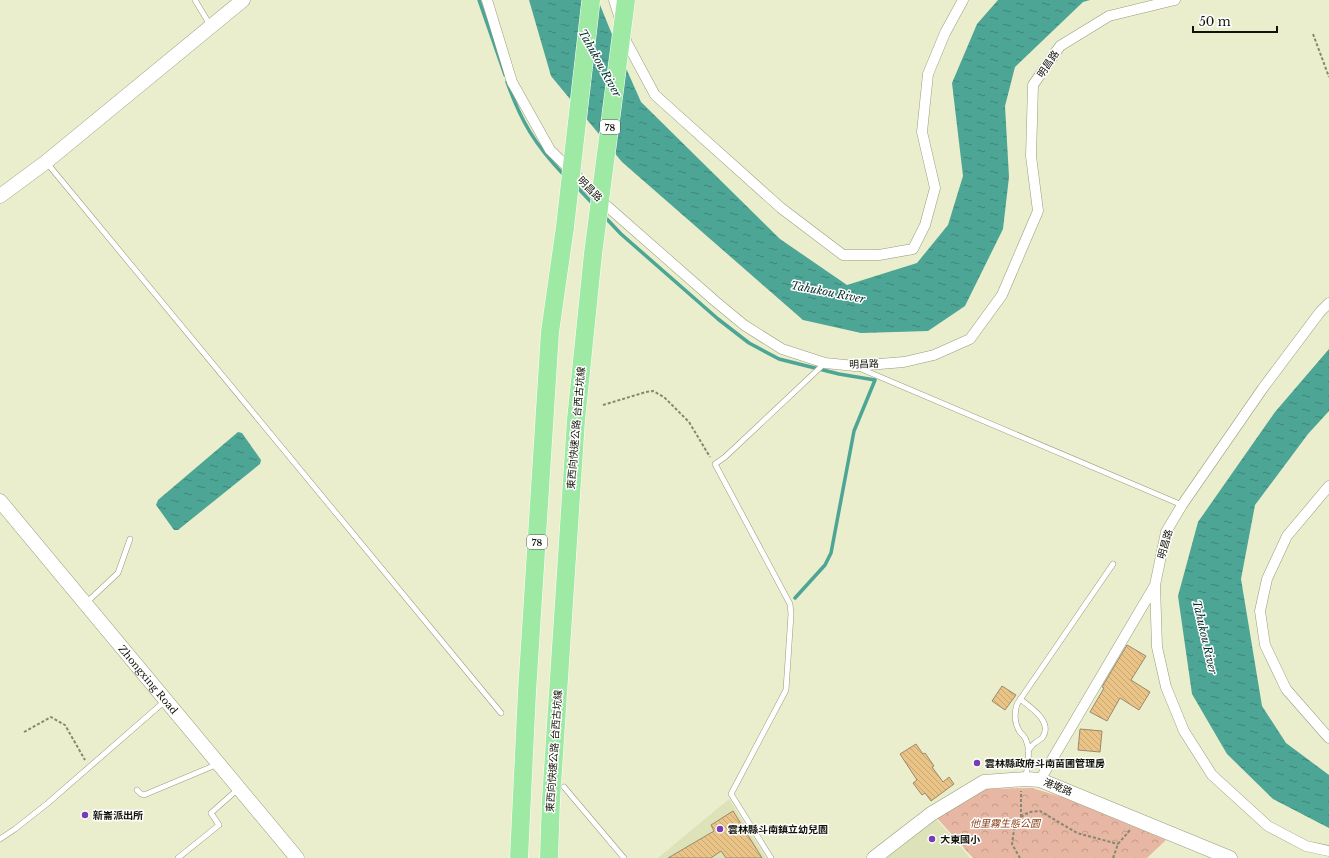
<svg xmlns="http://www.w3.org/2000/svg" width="1329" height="858" font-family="'Libre Baskerville','Noto Sans TC',serif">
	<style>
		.built { fill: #dee2b9 }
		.park { fill: url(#park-crowns) }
		.water { fill: url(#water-ripples) }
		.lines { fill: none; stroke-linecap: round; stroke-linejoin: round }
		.stream { stroke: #4ca595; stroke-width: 3.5 }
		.building { fill: url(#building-back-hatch); stroke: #9b896e }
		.lane-casing { stroke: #999c7d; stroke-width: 6 }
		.street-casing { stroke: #999c7d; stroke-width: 11 }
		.secondary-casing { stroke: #999c7d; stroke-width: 15 }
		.highway-casing { stroke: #fff; stroke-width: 19 }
		.path { stroke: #858870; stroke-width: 2; stroke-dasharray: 3 2; stroke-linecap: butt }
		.lane { stroke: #fff; stroke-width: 5 }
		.street { stroke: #fff; stroke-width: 10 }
		.secondary { stroke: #fff; stroke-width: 14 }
		.highway { stroke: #9ee9a3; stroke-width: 18 }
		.highway-bridge-casing { stroke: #fff; stroke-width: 19; stroke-linecap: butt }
		.highway-bridge { stroke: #9ee9a3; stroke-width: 18 }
		.poi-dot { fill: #753eb4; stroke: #fff; stroke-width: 1.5 }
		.labels { text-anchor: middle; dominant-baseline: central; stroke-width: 3; stroke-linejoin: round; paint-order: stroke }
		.shield { fill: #fff; stroke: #595a52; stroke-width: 1 }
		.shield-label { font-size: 9px; font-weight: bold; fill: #121308 }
		.street-label { font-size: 10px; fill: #121308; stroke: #fff }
		.poi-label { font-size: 10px; font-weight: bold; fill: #121308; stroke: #fff; text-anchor: start }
		.park-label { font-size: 10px; font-style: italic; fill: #8b3c14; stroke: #fff }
		.water-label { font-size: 11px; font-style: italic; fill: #05312a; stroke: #fff }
	</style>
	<defs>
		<pattern id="park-crowns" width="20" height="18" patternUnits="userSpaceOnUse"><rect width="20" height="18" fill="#e7b7a3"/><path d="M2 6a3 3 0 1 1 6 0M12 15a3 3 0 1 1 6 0" fill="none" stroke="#c59c8b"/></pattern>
		<pattern id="water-ripples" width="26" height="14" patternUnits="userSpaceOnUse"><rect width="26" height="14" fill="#4ca595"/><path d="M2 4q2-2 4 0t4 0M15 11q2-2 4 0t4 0" fill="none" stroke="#3e8578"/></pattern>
		<pattern id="building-back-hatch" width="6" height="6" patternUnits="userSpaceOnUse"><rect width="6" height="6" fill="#eac387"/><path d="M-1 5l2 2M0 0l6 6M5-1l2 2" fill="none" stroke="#c8a773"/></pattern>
	</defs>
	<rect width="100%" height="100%" fill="#eaeecc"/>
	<path class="built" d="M729,799L766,858H658Z
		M936,819L970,858H886Z"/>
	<path class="park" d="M1032,788L1065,798L1166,840L1147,858H973L937,818L986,789Z"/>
	<path class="water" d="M529,0H598L622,59L641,102L780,239L847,285L917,263L948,225L963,176L952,83L977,24L998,0H1090L1083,2L1015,67L1005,106L1009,177L1003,229L965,306L928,331L861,333L803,320L622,162L551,76Z
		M1329,349V411L1308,434L1255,505L1241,579L1262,706L1286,743L1329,775V828L1273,799L1227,754L1192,694L1178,596L1198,522L1275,412Z
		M238,432L242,433L261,460L260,464L178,530H174L156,505L158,500Z"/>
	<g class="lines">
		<path class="stream" d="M479,0L505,75
			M507,82C521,121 535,145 564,175
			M576,186L594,205
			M603,215L621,234L718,319L749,343L779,359L839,374L875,380L854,431L831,553L825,565L795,598"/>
	</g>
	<path class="building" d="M1127,645L1146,656L1131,680L1150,692L1139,710L1120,698L1107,721L1090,712L1104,688L1102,687Z
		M1002,686L1016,695L1005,710L992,701Z
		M1080,729L1102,731L1100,752L1078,750Z
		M916,744L923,754L925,753L934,766L932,767L943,782L949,777L954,784L931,801L925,793L922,795L913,783L917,780L900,754Z
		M733,811L762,858H726L721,851L711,858H668L714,831L711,825Z"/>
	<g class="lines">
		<defs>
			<path id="lane" d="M195,0L210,25
				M47,163L501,713
				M859,368L1182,505
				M86,603L118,573L130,539
				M1020,699C1030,707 1054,722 1042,738C1040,740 1037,741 1035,743C1032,745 1030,748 1028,751
				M1026,778C1027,766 1031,751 1026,740C1025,737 1022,734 1020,732C1014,723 1014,714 1017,704L1113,564
				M564,787L624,858
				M137,790L141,794L144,795L218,764
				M0,839L15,829L48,803L165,701
				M178,858L219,825L211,813L238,789
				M771,858L731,794L786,690L791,614L790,604L715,464L725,457L825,363"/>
			<path id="street" d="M487,0L512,82L550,150L608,207L715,301L744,325L782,349L825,363L855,366L904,362L934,355L970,339L1002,295L1038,211L1031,156L1033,85L1060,46L1109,16L1175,0
				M614,0L620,19
				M624,35L627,43L655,95L781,208L843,255H879L913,249L925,225L935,188L922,132L928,74L945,33L963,0
				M1329,486L1287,536L1267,579L1260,611L1265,645L1286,689L1329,738
				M1155,585L1157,647L1166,687L1184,731L1212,775L1268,826L1306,846L1329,851
				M1040,780L1155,585L1166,532L1182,505L1263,388L1320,312L1329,303"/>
			<g id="secondary">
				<path d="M0,196L46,162L243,0"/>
				<path id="s1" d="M0,501L297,858"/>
				<path d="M874,858L931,814L984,782L1026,779L1040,780L1230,858"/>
			</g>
			<path id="highway" d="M519,858L527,692L550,332L565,227
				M549,858L551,800L576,420L593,254"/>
		</defs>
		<use href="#lane" class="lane-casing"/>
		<use href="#street" class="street-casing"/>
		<use href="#secondary" class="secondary-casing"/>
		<use href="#highway" class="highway-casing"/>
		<path class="path" d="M1313,34L1329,77
			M603,405L646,392L653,391L664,397L689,422L710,457
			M24,732L51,717L65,725L85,760
			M1021,817L1029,812L1040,811L1077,833L1118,844
			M1020,858L1012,844L1014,830L1021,817V791
			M1113,858L1118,844L1130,830"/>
		<use href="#lane" class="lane"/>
		<use href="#street" class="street"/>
		<use href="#secondary" class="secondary"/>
		<use href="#highway" class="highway"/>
		<defs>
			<path id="highway-bridge" d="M565,227L591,0
				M593,254L626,0"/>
		</defs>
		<use href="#highway-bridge" class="highway-bridge-casing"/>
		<use href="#highway-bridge" class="highway-bridge"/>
	</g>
	<g class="poi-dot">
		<circle cx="977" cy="763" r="4"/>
		<circle cx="85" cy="815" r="4"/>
		<circle cx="720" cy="829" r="4"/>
		<circle cx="932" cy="839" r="4"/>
	</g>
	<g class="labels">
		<g class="shield">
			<rect x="600" y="120" width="20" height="14" rx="3"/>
			<rect x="527" y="535" width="20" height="14" rx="3"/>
		</g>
		<g class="shield-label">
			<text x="610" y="127">78</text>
			<text x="537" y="542">78</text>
		</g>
		<g class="street-label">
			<text transform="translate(1048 64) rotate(-56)">明昌路</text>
			<text transform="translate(590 189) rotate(45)">明昌路</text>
			<text transform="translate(864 364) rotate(-2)">明昌路</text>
			<text transform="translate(576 428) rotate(-85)">東西向快速公路 台西古坑線</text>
			<text transform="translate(1165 544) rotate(-74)">明昌路</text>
			<text stroke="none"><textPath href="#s1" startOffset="232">Zhongxing Road</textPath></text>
			<text transform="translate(554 751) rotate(-86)">東西向快速公路 台西古坑線</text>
			<text transform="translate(1058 787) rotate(22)">港墘路</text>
		</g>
		<g class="poi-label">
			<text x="985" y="763">雲林縣政府斗南苗圃管理房</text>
			<text x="93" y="815">新崙派出所</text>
			<text x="728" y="829">雲林縣斗南鎮立幼兒園</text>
			<text x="940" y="839">大東國小</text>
		</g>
		<g class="park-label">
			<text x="1005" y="823">他里霧生態公園</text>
		</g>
		<g class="water-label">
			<text transform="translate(600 63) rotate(61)">Tahukou River</text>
			<text transform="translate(828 292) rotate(11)">Tahukou River</text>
			<text transform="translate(1205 637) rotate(77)">Tahukou River</text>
		</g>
	</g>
	<path d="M1193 26v6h84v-6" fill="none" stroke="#121308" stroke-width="2"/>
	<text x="1199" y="26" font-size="12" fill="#121308" stroke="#ffffff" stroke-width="3" paint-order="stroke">50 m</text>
</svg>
